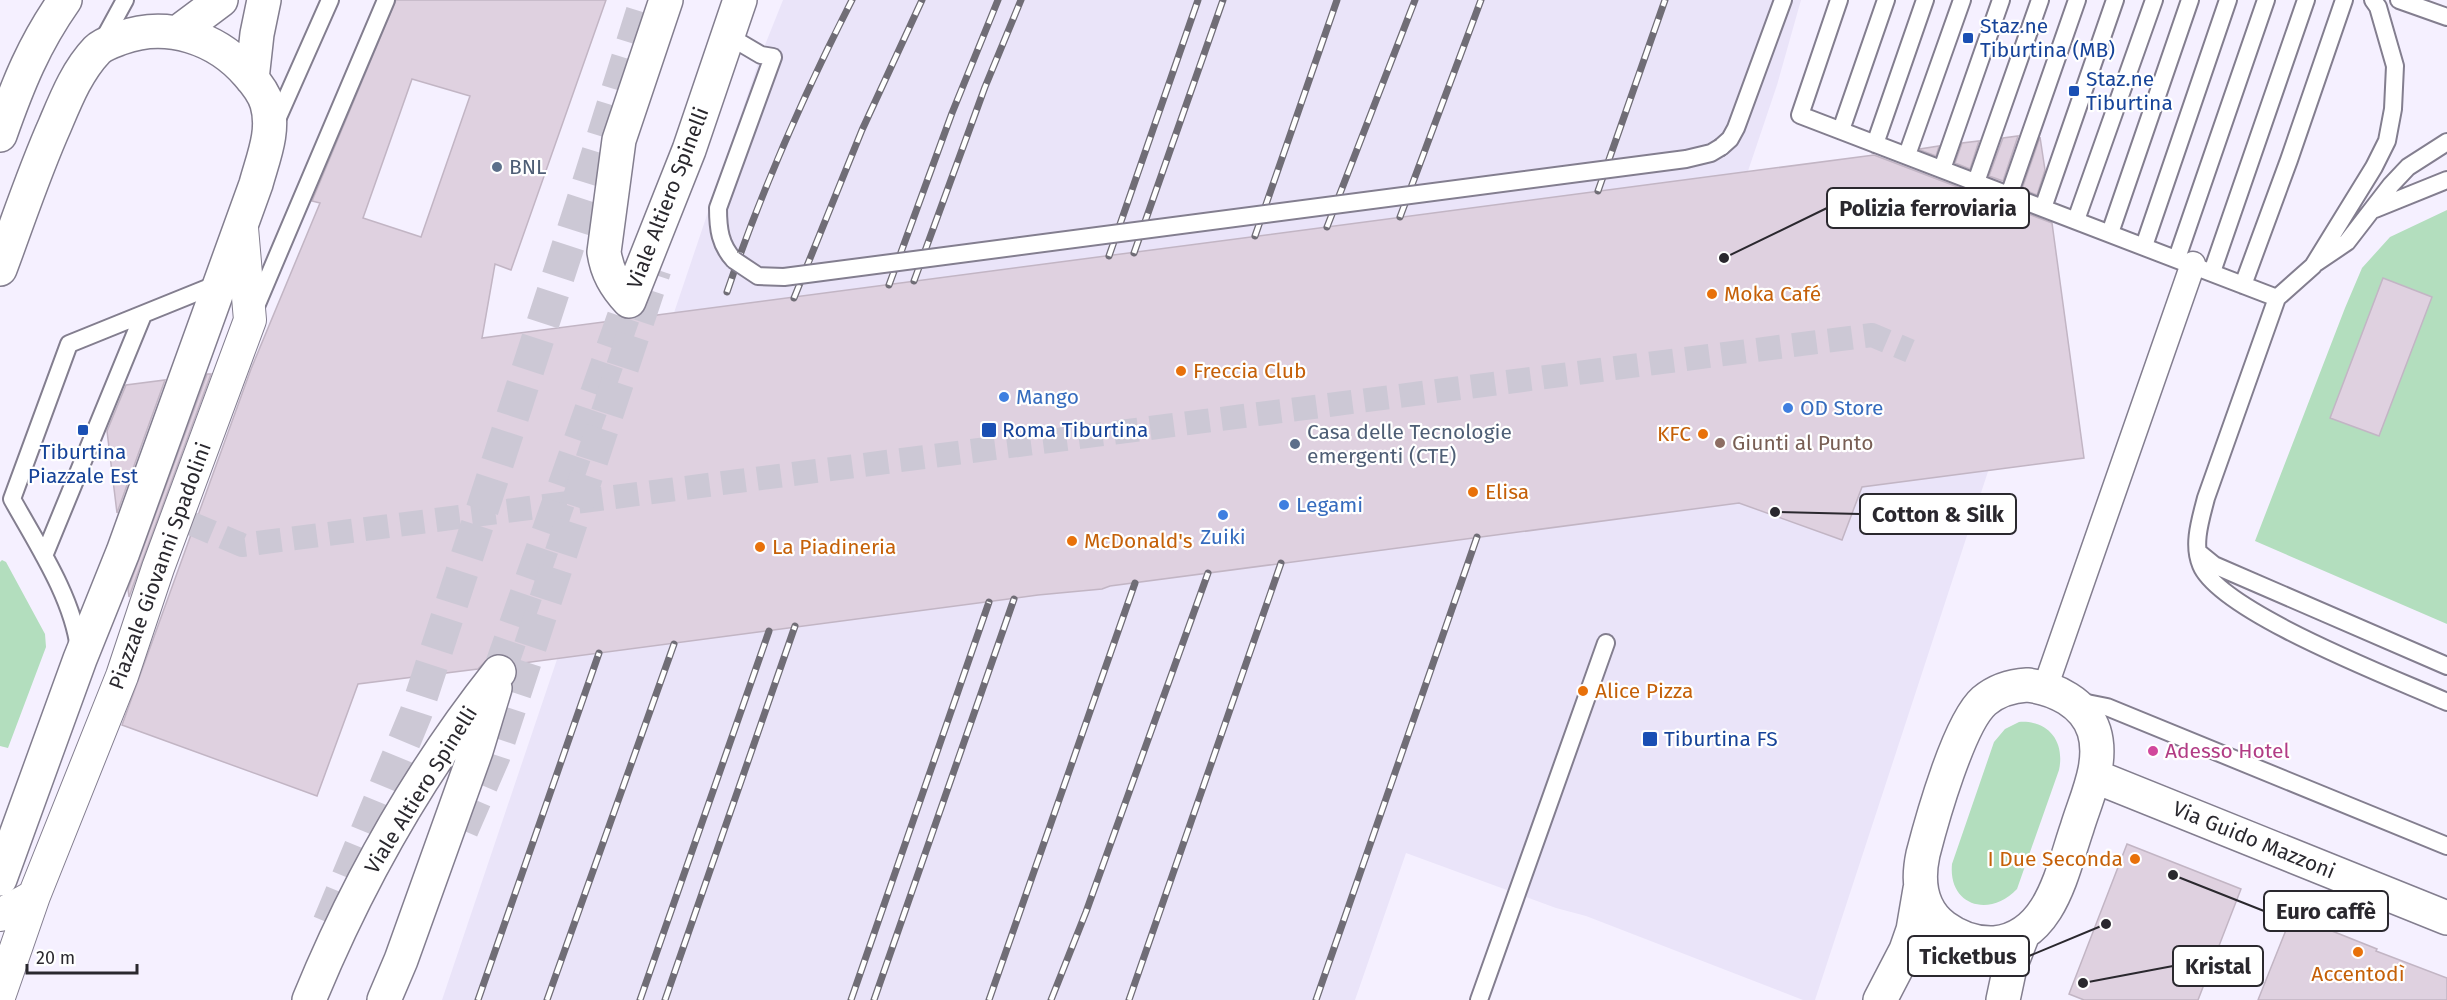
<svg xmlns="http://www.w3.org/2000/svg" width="2447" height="1000" font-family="'Fira Sans',sans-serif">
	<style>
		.built { fill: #eae4f9 }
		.green { fill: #b3debe }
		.building { fill: #dfd1e0; stroke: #c2b5c4; stroke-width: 1.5; fill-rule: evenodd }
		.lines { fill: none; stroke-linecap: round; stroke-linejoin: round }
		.pedestrian-tunnel { stroke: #ccc8d5; stroke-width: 24; stroke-dasharray: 24 12; stroke-linecap: butt }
		.tertiary-tunnel { stroke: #ccc8d5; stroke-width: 33; stroke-dasharray: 33 16; stroke-linecap: butt }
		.trunk-tunnel { stroke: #ccc8d5; stroke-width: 33; stroke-dasharray: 33 16; stroke-linecap: butt }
		.service-casing { stroke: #837e8f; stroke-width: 20 }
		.pedestrian-casing { stroke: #837e8f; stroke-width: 27 }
		.minor-casing { stroke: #837e8f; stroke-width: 34 }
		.tertiary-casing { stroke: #837e8f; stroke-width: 36 }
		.trunk-casing { stroke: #837e8f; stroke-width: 36 }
		.service { stroke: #fff; stroke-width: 16 }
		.pedestrian { stroke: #fff; stroke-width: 24 }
		.minor { stroke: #fff; stroke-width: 32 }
		.tertiary { stroke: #fff; stroke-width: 33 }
		.trunk { stroke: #fff; stroke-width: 33 }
		.rail-casing { stroke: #706d76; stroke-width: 7 }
		.rail { stroke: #fff; stroke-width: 4.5; stroke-dasharray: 14; stroke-linecap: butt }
		.service-bridge-casing { stroke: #837e8f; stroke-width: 20; stroke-linecap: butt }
		.service-bridge { stroke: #fff; stroke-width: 16 }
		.transit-dot { fill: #1a4fb4; stroke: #fff; stroke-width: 2 }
		.service-dot { fill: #5c6f8a; stroke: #fff; stroke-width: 2 }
		.food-dot { fill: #e8710a; stroke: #fff; stroke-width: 2 }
		.shop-dot { fill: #3f7fe0; stroke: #fff; stroke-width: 2 }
		.education-dot { fill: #8d6e63; stroke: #fff; stroke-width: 2 }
		.hotel-dot { fill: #d1479c; stroke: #fff; stroke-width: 2 }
		.labels { text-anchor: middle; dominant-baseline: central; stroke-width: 4.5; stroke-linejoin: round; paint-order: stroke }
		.transit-label { font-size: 21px; fill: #164399; stroke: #fff; text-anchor: start }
		.service-label { font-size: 21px; fill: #4e5e75; stroke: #fff; text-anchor: start }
		.street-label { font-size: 21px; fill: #2a282e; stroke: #fff }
		.food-label { font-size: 21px; fill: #c56008; stroke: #fff; text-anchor: start }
		.shop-label { font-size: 21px; fill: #366cbe; stroke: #fff; text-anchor: start }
		.education-label { font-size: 21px; fill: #785e54; stroke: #fff; text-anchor: start }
		.hotel-label { font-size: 21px; fill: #b23c85; stroke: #fff; text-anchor: start }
		.leader { fill: none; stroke: #2a282e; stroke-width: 2 }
		.callout-dot { fill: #2a282e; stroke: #fff; stroke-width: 2 }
		.callout { fill: #fff; stroke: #2a282e; stroke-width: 2 }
		.callout-label { font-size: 22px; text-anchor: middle; font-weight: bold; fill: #2a282e }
	</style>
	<rect width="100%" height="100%" fill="#f5f0ff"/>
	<path class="built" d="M783,0H1801L1777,85L1747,174L2036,138L2051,279L1815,1000H1803L1586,916L1556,908L1406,853L1355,1000H442L761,55Z"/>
	<path class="green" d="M2447,210V624L2255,541L2345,308L2362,268L2390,237Z
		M2,560L6,562L45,634L46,647L8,748L0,746V562Z
		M2019,722C2049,720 2065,742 2059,770L2017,889C1990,918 1948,906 1952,864L1994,742L2005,729Z"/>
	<path class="building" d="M396,0H606L511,270L495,264L482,338L1874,155L2052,223L2084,458L1862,487L1842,540L1739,503L1110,586L1102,589L1038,595L516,664L510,657L502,654L492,655L478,669L358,684L317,796L122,725L251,369L320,203L312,201ZM412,79L470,96L421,237L363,218Z
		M2018,136L2003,181L1989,176L2003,138Z
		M2040,137L2045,170L2037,195L2022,189Z
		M1979,141L1970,169L1955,163L1962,143Z
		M1939,146L1936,156L1920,150V149Z
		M2383,278L2432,297L2379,436L2330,418Z
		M207,374H211L129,597L128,589Z
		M165,380L117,513L107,431L126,385Z
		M2127,844L2241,889L2198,1000H2084L2069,994Z
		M2292,915L2377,949L2376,951L2447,978V1000H2258Z"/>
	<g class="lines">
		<path class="pedestrian-tunnel" d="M190,523L242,545L1872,335L1910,351"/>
		<path class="tertiary-tunnel" d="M499,672L629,301"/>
		<path class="trunk-tunnel" d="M462,830L494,756L655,269
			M329,923L416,713L585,194L646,0"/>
		<defs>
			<path id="service" d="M1839,0L1800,115L2277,298
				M2373,0L2378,7L2395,66L2393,109L2387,141L2374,167L2313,266L2277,298L2206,498C2201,518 2192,544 2201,565C2220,612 2396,679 2447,702
				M2399,0L2447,17
				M727,35L761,55L773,57L718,208C718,229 720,245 734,260
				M101,44L125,0
				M275,124L330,0
				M1841,130L1886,0
				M1875,144L1925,0
				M1721,147L1730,139L1736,128L1783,0
				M1907,155L1962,0
				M1942,169L2001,0
				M1976,182L2040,0
				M2009,195L2077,0
				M2043,208L2115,0
				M2375,209L2447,180
				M2076,220L2154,0
				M2110,233L2190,0
				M2144,246L2228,0
				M2177,258L2266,0
				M2316,263L2347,242L2391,185L2408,167L2447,142
				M2212,272L2306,0
				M2243,285L2289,160L2344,0
				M254,311L386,0
				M2198,552L2214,565L2447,666
				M44,556L143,315
				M79,649C73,598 37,544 12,499L69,344L220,283
				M2077,701L2107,707L2447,846
				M1479,1000L1606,643"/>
			<path id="pedestrian" d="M2045,688L2193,264"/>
			<path id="minor" d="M0,915L34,896
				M0,994L34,896L122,676L158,568L250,320L242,228"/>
			<path id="tertiary" d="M666,0L619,140L604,252C607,272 615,286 629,301L689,150L740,0
				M177,33L221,0
				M252,79L257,34L264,0
				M0,269C18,221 34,172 55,125C66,99 77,71 97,50C103,44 113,41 121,38C167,21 217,38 248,74C256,83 264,93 267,104C275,131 263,158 256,184L123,552L80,659L0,879
				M2027,685C2055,688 2085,703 2094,731C2104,763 2086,798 2077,828C2062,871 2051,937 1995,943C1977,944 1959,938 1944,927C1920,909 1917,882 1923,854C1932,819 1959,723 1984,701C1997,690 2011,686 2027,685Z
				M2094,776L2447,918
				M309,1000C357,883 421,770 499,672
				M384,1000L401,960L476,751L495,688
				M1880,1000L1906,950L1913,930L1920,889
				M2003,1000L2010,967L2023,934"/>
			<path id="trunk" d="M0,135C18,84 34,44 65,0"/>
		</defs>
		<use href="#service" class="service-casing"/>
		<use href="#pedestrian" class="pedestrian-casing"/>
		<use href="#minor" class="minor-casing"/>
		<use href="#tertiary" class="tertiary-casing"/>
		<use href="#trunk" class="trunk-casing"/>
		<use href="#service" class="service"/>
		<use href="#pedestrian" class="pedestrian"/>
		<use href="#minor" class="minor"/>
		<use href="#tertiary" class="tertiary"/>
		<use href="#trunk" class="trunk"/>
		<defs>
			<path id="rail" d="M1598,191L1665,0
				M1400,217L1481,0
				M1327,227L1415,0
				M1255,236L1337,0
				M1134,253L1223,0
				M1109,256L1198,0
				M914,281L985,87L1021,0
				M889,285L952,113L998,0
				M727,292C761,192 804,94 852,0
				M794,298L862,130L922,0
				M478,1000L599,653
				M547,1000L674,644
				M640,1000L769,631
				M665,1000L795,626
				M851,1000L989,602
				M874,1000L1014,599
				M989,1000L1135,583
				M1051,1000L1086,912L1208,573
				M1129,1000L1281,563
				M1316,1000L1477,537"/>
		</defs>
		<use href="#rail" class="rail-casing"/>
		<use href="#rail" class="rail"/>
		<defs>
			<path id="service-bridge" d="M734,260L758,276L784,277L1686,159L1711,153L1721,147"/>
		</defs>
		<use href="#service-bridge" class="service-bridge-casing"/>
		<use href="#service-bridge" class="service-bridge"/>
	</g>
	<g class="transit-dot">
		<rect x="1962" y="32" width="12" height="12" rx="3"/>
		<rect x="2068" y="85" width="12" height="12" rx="3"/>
		<rect x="77" y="424" width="12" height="12" rx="3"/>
		<rect x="981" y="422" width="16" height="16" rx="3"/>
		<rect x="1642" y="731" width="16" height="16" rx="3"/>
	</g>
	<g class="service-dot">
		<circle cx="497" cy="167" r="6"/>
		<circle cx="1295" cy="444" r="6"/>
	</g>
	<g class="food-dot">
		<circle cx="1712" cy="294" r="6"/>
		<circle cx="1181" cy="371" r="6"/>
		<circle cx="1703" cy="434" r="6"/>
		<circle cx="1473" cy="492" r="6"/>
		<circle cx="1072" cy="541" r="6"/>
		<circle cx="760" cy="547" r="6"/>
		<circle cx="1583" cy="691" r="6"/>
		<circle cx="2135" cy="859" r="6"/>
		<circle cx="2358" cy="952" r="6"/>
	</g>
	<g class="shop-dot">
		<circle cx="1004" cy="397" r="6"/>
		<circle cx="1788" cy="408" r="6"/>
		<circle cx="1284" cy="505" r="6"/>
		<circle cx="1223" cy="515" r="6"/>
	</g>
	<circle class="education-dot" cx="1720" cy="443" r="6"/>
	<circle class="hotel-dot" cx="2153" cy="751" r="6"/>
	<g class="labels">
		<g class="transit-label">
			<text x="1980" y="26">Staz.ne<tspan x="1980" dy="24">Tiburtina (MB)</tspan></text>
			<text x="2086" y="79">Staz.ne<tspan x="2086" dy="24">Tiburtina</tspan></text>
			<text x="1002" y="430">Roma Tiburtina</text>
			<text x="83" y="452" text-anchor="middle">Tiburtina<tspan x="83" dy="24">Piazzale Est</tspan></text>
			<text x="1664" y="739">Tiburtina FS</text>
		</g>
		<g class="service-label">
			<text x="509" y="167">BNL</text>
			<text x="1307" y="432">Casa delle Tecnologie<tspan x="1307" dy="24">emergenti (CTE)</tspan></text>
		</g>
		<g class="street-label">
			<text transform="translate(668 198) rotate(-69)">Viale Altiero Spinelli</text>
			<text transform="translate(160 566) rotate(-70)">Piazzale Giovanni Spadolini</text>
			<text transform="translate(421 790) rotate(-58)">Viale Altiero Spinelli</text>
			<text transform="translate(2254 840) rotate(22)">Via Guido Mazzoni</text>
		</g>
		<g class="food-label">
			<text x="1724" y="294">Moka Café</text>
			<text x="1193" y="371">Freccia Club</text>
			<text x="1691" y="434" text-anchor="end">KFC</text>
			<text x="1485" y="492">Elisa</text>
			<text x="1084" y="541">McDonald's</text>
			<text x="772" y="547">La Piadineria</text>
			<text x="1595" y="691">Alice Pizza</text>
			<text x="2123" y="859" text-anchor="end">I Due Seconda</text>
			<text x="2358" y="974" text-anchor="middle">Accentodì</text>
		</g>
		<g class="shop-label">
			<text x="1016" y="397">Mango</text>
			<text x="1800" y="408">OD Store</text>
			<text x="1296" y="505">Legami</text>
			<text x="1223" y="537" text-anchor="middle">Zuiki</text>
		</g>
		<g class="education-label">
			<text x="1732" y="443">Giunti al Punto</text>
		</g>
		<g class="hotel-label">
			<text x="2165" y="751">Adesso Hotel</text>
		</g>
	</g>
	<path class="leader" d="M1724 258L1827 208M1775 512L1860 514M2173 875L2264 911M2106 924L2029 956M2083 983L2173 966"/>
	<g class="callout-dot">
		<circle cx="1724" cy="258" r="6"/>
		<circle cx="1775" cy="512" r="6"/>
		<circle cx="2173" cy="875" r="6"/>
		<circle cx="2106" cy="924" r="6"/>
		<circle cx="2083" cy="983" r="6"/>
	</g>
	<g class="callout">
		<rect x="1827" y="188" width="202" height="40" rx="6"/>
		<rect x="1860" y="494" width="156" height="40" rx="6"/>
		<rect x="2264" y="891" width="124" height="40" rx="6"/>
		<rect x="1908" y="936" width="121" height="40" rx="6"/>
		<rect x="2173" y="946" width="90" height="40" rx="6"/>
	</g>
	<g class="callout-label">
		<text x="1928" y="216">Polizia ferroviaria</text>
		<text x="1938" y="522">Cotton &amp; Silk</text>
		<text x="2326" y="919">Euro caffè</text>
		<text x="1968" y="964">Ticketbus</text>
		<text x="2218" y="974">Kristal</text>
	</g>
	<path d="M27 964v9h110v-9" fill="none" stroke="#2a282e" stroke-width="3"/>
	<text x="36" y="964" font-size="18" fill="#2a282e" stroke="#ffffff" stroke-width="4.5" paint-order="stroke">20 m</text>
</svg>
